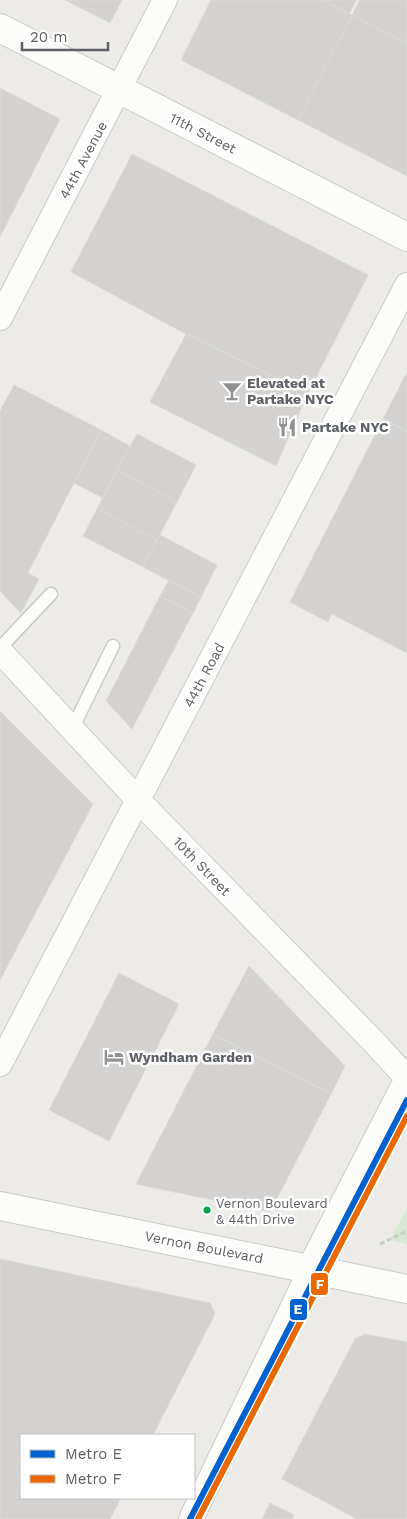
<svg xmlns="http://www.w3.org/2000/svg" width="407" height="1519" font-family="'Work Sans',sans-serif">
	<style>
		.green { fill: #d6e7d4 }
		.building { fill: #d3d2d0; stroke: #dbdad6 }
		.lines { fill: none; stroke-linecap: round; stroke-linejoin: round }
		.service-casing { stroke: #c9c9c9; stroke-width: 15 }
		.minor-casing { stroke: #c9c9c9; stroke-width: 26 }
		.tertiary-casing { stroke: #c9c9c9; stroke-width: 30 }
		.secondary-casing { stroke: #c9c9c8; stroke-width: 30 }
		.path { stroke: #c8ccca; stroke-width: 3; stroke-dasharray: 5 2.5; stroke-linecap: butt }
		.service { stroke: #fcfcfb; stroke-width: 12 }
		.minor { stroke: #fcfcfb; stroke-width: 24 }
		.tertiary { stroke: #fcfcfb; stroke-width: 28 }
		.secondary { stroke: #fcfcfb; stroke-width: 28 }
		.metro-1-casing { stroke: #fff; stroke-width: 10 }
		.metro-2-casing { stroke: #fff; stroke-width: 10 }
		.metro-1 { stroke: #0062cf; stroke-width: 6 }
		.metro-2 { stroke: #eb6800; stroke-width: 6 }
		.bus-dot { fill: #00a651; stroke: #fff; stroke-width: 2 }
		.labels { text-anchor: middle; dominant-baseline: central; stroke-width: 5; stroke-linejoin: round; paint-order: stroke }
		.bus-label { font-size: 13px; fill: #5d6064; stroke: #fff; text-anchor: start }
		.street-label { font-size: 14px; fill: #5d6064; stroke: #fff }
		.poi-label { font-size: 14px; font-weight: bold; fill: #5d6064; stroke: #fff; text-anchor: start }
		.line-badge { stroke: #fff; stroke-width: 2 }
		.badge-label { font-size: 14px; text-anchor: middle; font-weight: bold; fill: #fff }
	</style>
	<rect width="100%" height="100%" fill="#ecebe7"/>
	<path class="green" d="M407,1208V1244L390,1240Z"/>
	<path class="building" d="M65,0H122L110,23Z
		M211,0H323L352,15L298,120L181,60Z
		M323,0H356L349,14Z
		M360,0H407V43L352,15Z
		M352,15L407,43V176L298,120Z
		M0,88L60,119L0,237Z
		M132,154L368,275L308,393L186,334L71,272Z
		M186,334L308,393L276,466L150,402Z
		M407,372V431L383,419Z
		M14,385L101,430L28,573L39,579L21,613L0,591V411Z
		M383,419L407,431V653L332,614L328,622L290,602Z
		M101,430L130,446L103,498L74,483Z
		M137,434L196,465L177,502L117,470Z
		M117,470L177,502L157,540L97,509Z
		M97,509L157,540L143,567L83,536Z
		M160,535L217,565L201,597L143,567Z
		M169,580L201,597L193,613L160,596Z
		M160,596L193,613L132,729L106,701Z
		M0,711L93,804L0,980Z
		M249,966L345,1066L331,1094L213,1034Z
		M119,973L179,1004L109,1141L49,1110Z
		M213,1034L331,1094L270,1212L136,1184Z
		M0,1259L210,1303L215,1314L153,1435H21V1498H121L110,1519H0Z
		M365,1334L407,1342V1519H357L282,1479L355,1339Z
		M270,1503L294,1515L292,1519H262Z"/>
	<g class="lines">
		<defs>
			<path id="service" d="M0,648L51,594
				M72,729L113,646"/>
			<path id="minor" d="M0,318L165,0
				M0,651L138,800L371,1039L407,1078
				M0,1064L407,285
				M191,1519L311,1269"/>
			<path id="tertiary" d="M311,1269L407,1083"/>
			<path id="secondary" d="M0,28L407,237
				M0,1206L407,1289"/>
		</defs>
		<use href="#service" class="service-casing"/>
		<use href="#minor" class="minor-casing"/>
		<use href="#tertiary" class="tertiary-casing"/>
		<use href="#secondary" class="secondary-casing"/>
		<path class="path" d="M380,1244L407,1231"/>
		<use href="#service" class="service"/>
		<use href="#minor" class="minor"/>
		<use href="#tertiary" class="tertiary"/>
		<use href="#secondary" class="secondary"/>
		<defs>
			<path id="metro-1" d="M190,1519L407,1100"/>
			<path id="metro-2" d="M198,1519L407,1116"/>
		</defs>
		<use href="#metro-1" class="metro-1-casing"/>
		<use href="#metro-2" class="metro-2-casing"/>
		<use href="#metro-1" class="metro-1"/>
		<use href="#metro-2" class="metro-2"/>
	</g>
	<defs>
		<symbol id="bar-bare" viewBox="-9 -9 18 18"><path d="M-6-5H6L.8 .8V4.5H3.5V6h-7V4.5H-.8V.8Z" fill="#8f9192" stroke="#fff" stroke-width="2.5" paint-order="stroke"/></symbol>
		<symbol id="restaurant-bare" viewBox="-9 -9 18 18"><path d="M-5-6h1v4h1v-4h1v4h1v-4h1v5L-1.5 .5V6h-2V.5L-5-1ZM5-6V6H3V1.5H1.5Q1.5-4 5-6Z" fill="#8f9192" stroke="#fff" stroke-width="2.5" paint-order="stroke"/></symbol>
		<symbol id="hotel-bare" viewBox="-9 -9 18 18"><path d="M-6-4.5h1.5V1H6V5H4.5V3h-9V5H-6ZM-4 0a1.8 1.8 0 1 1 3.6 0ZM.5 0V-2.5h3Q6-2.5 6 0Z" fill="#8f9192" stroke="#fff" stroke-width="2.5" paint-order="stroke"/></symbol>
	</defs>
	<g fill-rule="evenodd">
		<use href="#bar-bare" x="218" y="377" width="28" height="28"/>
		<use href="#restaurant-bare" x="273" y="413" width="28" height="28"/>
		<use href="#hotel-bare" x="100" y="1043" width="28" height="28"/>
	</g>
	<circle class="bus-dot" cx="207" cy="1210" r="4.5"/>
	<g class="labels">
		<g class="bus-label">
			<text x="216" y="1203">Vernon Boulevard<tspan x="216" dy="16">&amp; 44th Drive</tspan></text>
		</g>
		<g class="street-label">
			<text transform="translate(203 133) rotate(27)">11th Street</text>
			<text transform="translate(83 160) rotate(-62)">44th Avenue</text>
			<text transform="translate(204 675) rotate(-62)">44th Road</text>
			<text transform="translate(202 866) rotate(46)">10th Street</text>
			<text transform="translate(204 1247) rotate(11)">Vernon Boulevard</text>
		</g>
		<g class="poi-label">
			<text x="247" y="383">Elevated at<tspan x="247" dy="16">Partake NYC</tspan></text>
			<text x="302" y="427">Partake NYC</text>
			<text x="129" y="1057">Wyndham Garden</text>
		</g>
	</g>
	<g class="line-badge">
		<rect x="310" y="1272" width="19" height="24" rx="5" fill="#eb6800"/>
		<rect x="289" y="1298" width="19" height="23" rx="5" fill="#0062cf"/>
	</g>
	<g class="badge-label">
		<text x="320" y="1289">F</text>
		<text x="298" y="1314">E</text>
	</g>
	<rect x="20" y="1434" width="175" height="65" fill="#ffffff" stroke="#bebfc1"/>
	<rect x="30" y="1450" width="25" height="8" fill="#0062cf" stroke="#bebfc1"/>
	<text x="65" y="1459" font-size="15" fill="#5d6064">Metro E</text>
	<rect x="30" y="1475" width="25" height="8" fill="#eb6800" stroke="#bebfc1"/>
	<text x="65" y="1484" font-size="15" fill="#5d6064">Metro F</text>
	<path d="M22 42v8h86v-8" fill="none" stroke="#5d6064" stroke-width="2.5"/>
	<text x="30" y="42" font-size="15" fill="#5d6064" stroke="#ffffff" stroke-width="4" paint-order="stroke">20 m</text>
</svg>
